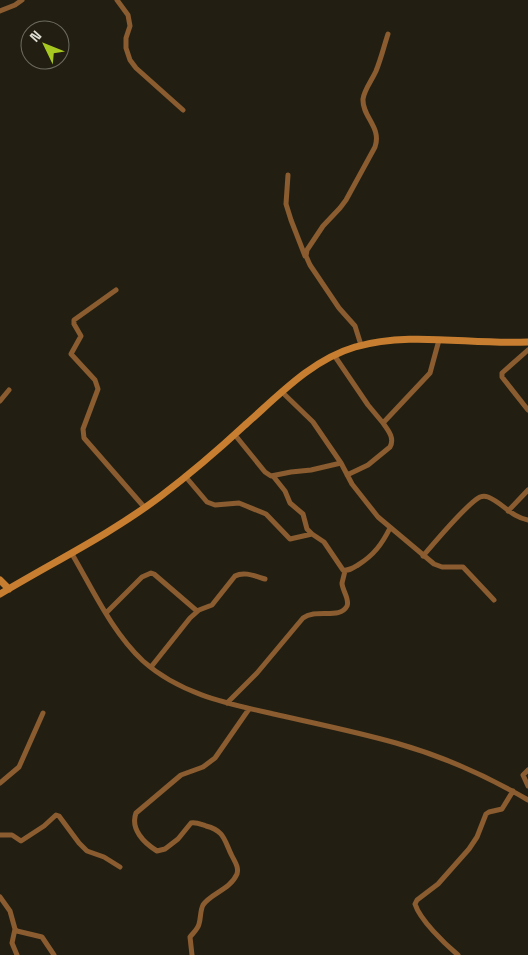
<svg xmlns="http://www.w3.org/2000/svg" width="528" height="955" font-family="'Space Grotesk',sans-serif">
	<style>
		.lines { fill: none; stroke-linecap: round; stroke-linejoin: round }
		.street { stroke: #8a5c30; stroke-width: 5 }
		.secondary { stroke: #c77e30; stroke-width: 7 }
	</style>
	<rect width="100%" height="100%" fill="#221f12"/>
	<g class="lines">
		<path class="street" d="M117,0L128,15L130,26L126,38V48L130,60L136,68L183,110
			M0,11L15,5L22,0
			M288,175L286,204L291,220L305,256
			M116,290L74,320V324L81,336L71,354L95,380L98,389L83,429L84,438L145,508
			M361,345L355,326L339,308L310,265L306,256L307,250L323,226L340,208L346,200L375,147C382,127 362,117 363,99C364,90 372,80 376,71C381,59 384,46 388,34
			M528,350L502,373V377L528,410
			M334,355L368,405L383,423
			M282,392L313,422L341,463L352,484L378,517L434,564L442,567H463L494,600
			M0,401L9,390
			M235,435L265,472L271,476L291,472L311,470L341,463
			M347,475L368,465L390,447C395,438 388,430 383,423L430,373L439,340
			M185,476L207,502L215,505L239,503L266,514L290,539L312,534
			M273,476L285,491L290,503L303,514L307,529L312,534L324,542L343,570C349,571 353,568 358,565C374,555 382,544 390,528
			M508,511L528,490
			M72,554C93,590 112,632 143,661C181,695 230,704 278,715C318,724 357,732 396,743C442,756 487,776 528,800
			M423,556C434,543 468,503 480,497C483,496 485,496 488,497C503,503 511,517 528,520
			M106,613L142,577L151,573L154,574L197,611
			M151,667L190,618L199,610L212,605L235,576C244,571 255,576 265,579
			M227,703L257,673L303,618C316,608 340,620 347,606C350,599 342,590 342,583C343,579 344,575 345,571
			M528,770L523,775L528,786
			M0,783L19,767L43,713
			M0,835H12L21,841L44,826L56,815L59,816L79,843L87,851L104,857L120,867
			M0,897L10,911L15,929L12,943L17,955
			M15,929L17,931L42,937L54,955
			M192,955L190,937C193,933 198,929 199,924C201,918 200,911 203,905C211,893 230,890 237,874C239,867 235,862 232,856C224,840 225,831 206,826C200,824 196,822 191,823L178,839L165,849L157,851C144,843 130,829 136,813L181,775L203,767L215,758L249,709
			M458,955C445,944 420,920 415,904L417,900L438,884L469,849L477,837L486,814L489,812L502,809L513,791"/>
		<path class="secondary" d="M0,580L9,589
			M0,594C55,561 109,535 161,496C190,474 218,450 245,425C278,396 311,360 355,347C411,331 470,345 528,342"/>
	</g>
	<g transform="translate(45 45) rotate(313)"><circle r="24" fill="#221f12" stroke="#6d6b60"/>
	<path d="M0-4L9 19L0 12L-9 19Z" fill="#a6c821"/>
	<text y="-8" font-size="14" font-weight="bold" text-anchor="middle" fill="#deddd4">N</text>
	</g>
</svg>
